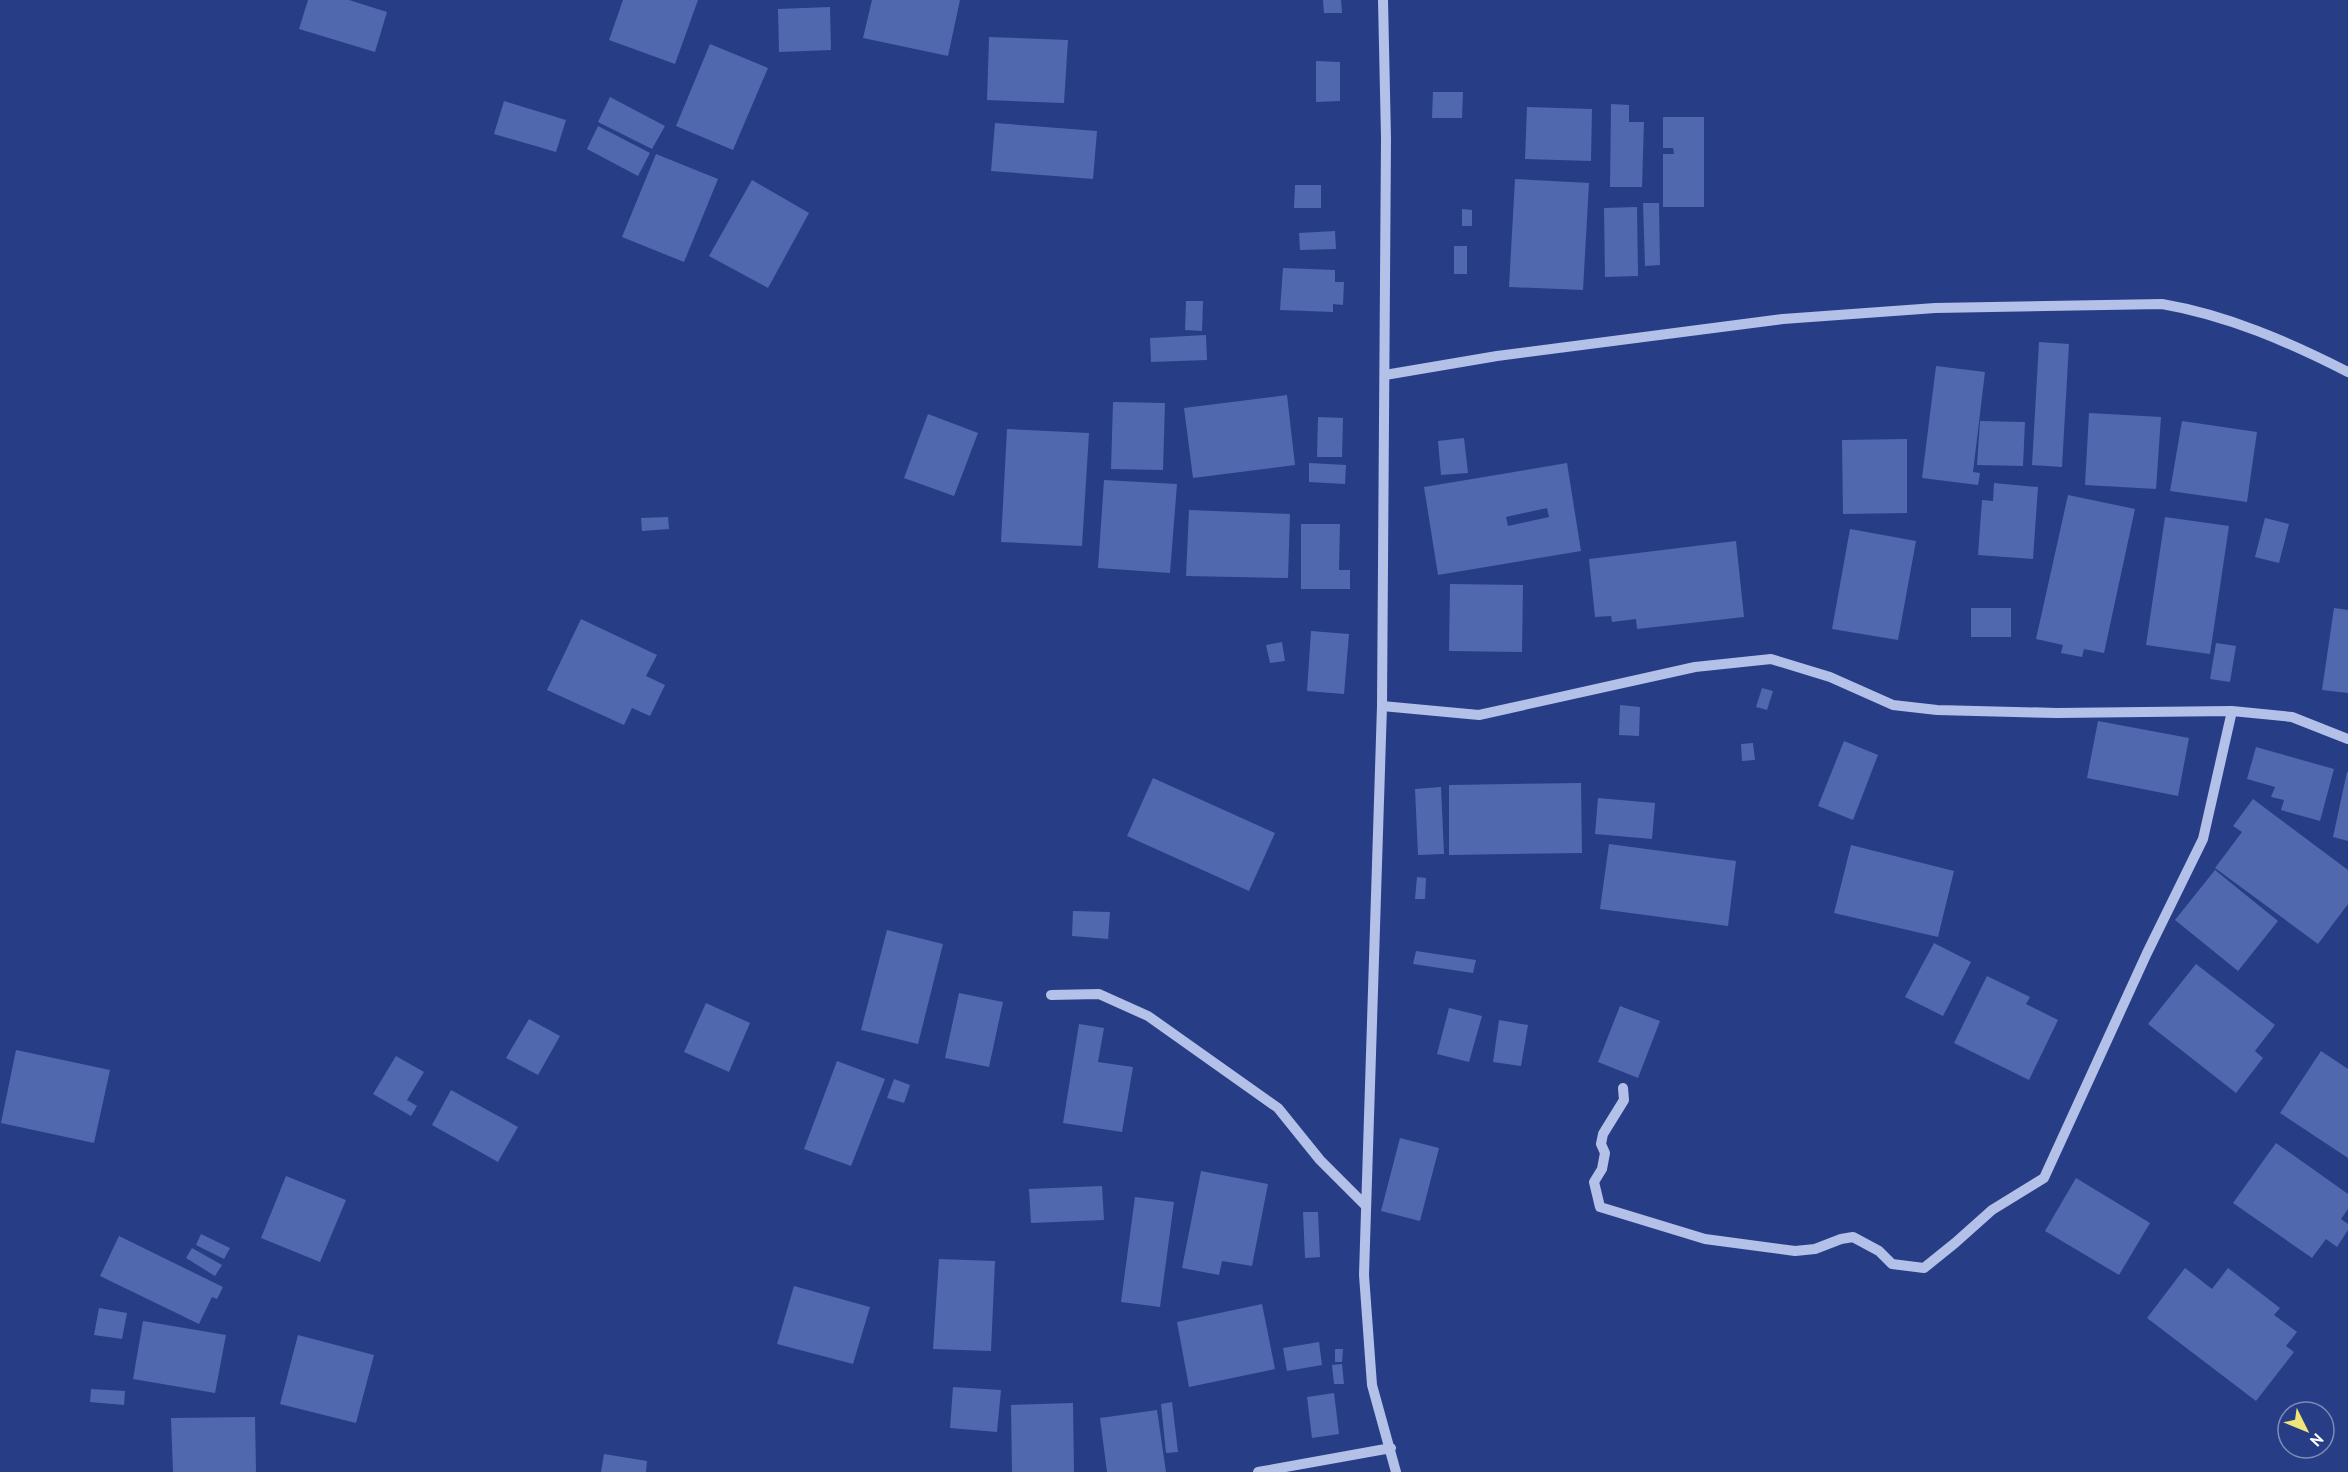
<svg xmlns="http://www.w3.org/2000/svg" width="2348" height="1472" font-family="'PT Sans',sans-serif">
	<style>
		.building { fill: #5068ae; fill-rule: evenodd }
		.lines { fill: none; stroke-linecap: round; stroke-linejoin: round }
		.minor { stroke: #b3c0e8; stroke-width: 10 }
	</style>
	<rect width="100%" height="100%" fill="#273e87"/>
	<path class="building" d="M308,0H349L387,12L375,52L299,29Z
		M623,0H698L675,64L609,40Z
		M872,0H960L948,56L863,38Z
		M1323,0H1341L1342,13H1324Z
		M830,7L831,50L779,52L778,9Z
		M989,37L1068,40L1064,103L987,100Z
		M710,44L768,68L733,150L676,126Z
		M1316,61L1340,62V101L1316,102Z
		M1433,92H1463L1462,118H1432Z
		M610,97L665,126L652,149L598,122Z
		M504,101L566,120L556,152L494,134Z
		M1611,104L1629,105V122H1644L1642,187H1610Z
		M1527,107L1592,109L1591,161L1525,159Z
		M1663,117H1704V207H1663V154H1674L1673,148H1663Z
		M995,123L1097,131L1093,179L991,171Z
		M598,126L650,153L638,176L587,149Z
		M656,154L718,179L684,262L622,237Z
		M1515,179L1589,183L1583,290L1509,287Z
		M752,180L809,213L768,288L709,256Z
		M1295,185H1321V208H1294Z
		M1643,203H1659L1660,265L1645,266Z
		M1637,207L1638,276L1605,277L1604,208Z
		M1462,209L1472,210V226H1462Z
		M1335,231L1336,249L1300,250L1299,233Z
		M1454,246H1467V274H1454Z
		M1283,268L1335,270V282H1344L1343,305L1333,304V312L1280,310Z
		M1186,301H1203L1202,331L1185,330Z
		M1206,335L1207,360L1151,362L1150,338Z
		M2039,342L2069,344L2062,467L2032,465Z
		M1936,366L1985,372L1973,472L1980,473L1978,485L1922,478Z
		M1287,395L1295,465L1193,478L1184,408Z
		M1113,402L1165,403L1163,470L1111,469Z
		M2089,413L2161,417L2156,489L2085,485Z
		M928,414L978,433L954,496L904,478Z
		M1318,417L1343,418L1342,457H1317Z
		M1980,421L2025,422L2023,466L1977,465Z
		M2182,421L2257,432L2247,502L2170,491Z
		M1007,429L1089,433L1082,546L1001,542Z
		M1464,438L1468,473L1441,475L1438,441Z
		M1907,439V513L1843,514L1842,440Z
		M1309,463L1346,465L1345,484L1309,482Z
		M1567,463L1581,551L1438,575L1424,487ZM1547,508L1549,517L1508,526L1506,517Z
		M1104,480L1177,484L1170,573L1098,568Z
		M1994,483L2038,487L2033,559L1978,555L1982,500L1993,501Z
		M2068,495L2135,509L2104,653L2084,649L2082,657L2061,653L2063,645L2036,639Z
		M1189,510L1290,514L1288,578L1186,576Z
		M668,517L669,529L642,531L641,518Z
		M2165,517L2229,526L2210,654L2146,645Z
		M2265,518L2289,524L2279,563L2255,557Z
		M1301,524H1340L1339,570H1350V589H1301Z
		M1850,529L1916,541L1898,640L1832,629Z
		M1736,541L1744,617L1637,629L1636,619L1612,622L1611,616L1595,617L1589,559Z
		M1450,584L1523,585L1522,652L1449,651Z
		M1971,608H2011V637H1971Z
		M2334,608L2348,610V693L2322,690Z
		M581,619L657,655L646,676L665,685L650,716L632,708L624,725L547,690Z
		M1311,631L1349,634L1344,694L1307,691Z
		M1282,642L1285,661L1270,663L1266,645Z
		M2216,643L2236,646L2230,682L2210,679Z
		M1762,688L1773,691L1767,710L1756,707Z
		M1620,705L1640,707L1639,736L1619,735Z
		M2098,721L2189,738L2178,796L2087,778Z
		M1844,741L1878,755L1853,820L1818,806Z
		M1753,743L1755,760L1742,761L1741,744Z
		M2256,747L2334,769L2320,821L2281,810L2284,800L2271,797L2275,787L2247,779Z
		M2347,772H2348V841L2333,837Z
		M1153,778L1275,833L1249,891L1127,836Z
		M1581,783L1582,853L1449,855V785Z
		M1441,787L1444,854L1418,855L1415,789Z
		M1598,798L1655,803L1652,839L1595,834Z
		M2253,799L2348,870V904L2318,944L2215,868L2242,832L2233,826Z
		M1609,844L1736,861L1728,926L1600,909Z
		M1851,845L1954,871L1938,937L1834,913Z
		M2215,870L2278,921L2238,971L2175,920Z
		M1417,877L1426,878L1425,899H1415Z
		M1073,911L1110,912L1108,939L1072,936Z
		M887,930L943,944L918,1044L861,1030Z
		M1934,943L1971,962L1943,1016L1905,997Z
		M1416,951L1476,960L1473,973L1413,964Z
		M2196,964L2275,1025L2255,1051L2263,1058L2236,1093L2148,1024Z
		M1987,976L2030,997L2026,1004L2058,1020L2029,1080L1954,1043Z
		M959,993L1003,1002L989,1067L945,1058Z
		M706,1003L750,1023L729,1072L684,1052Z
		M1620,1006L1660,1021L1638,1078L1598,1062Z
		M1449,1008L1482,1016L1469,1062L1437,1054Z
		M529,1019L560,1036L538,1075L506,1058Z
		M1499,1020L1528,1025L1521,1066L1493,1062Z
		M1079,1024L1104,1028L1098,1062L1133,1067L1122,1132L1063,1123Z
		M16,1050L110,1070L94,1143L1,1123Z
		M2321,1051L2348,1069V1158L2280,1113Z
		M396,1056L424,1072L407,1100L417,1106L411,1116L373,1094Z
		M837,1061L885,1079L851,1166L804,1149Z
		M894,1079L910,1085L904,1103L887,1098Z
		M451,1090L518,1127L498,1162L432,1125Z
		M1400,1138L1439,1148L1420,1221L1381,1211Z
		M2276,1143L2348,1194V1209L2341,1219L2348,1224V1230L2337,1247L2326,1239L2312,1258L2233,1203Z
		M1201,1171L1268,1184L1252,1266L1222,1261L1219,1275L1182,1268Z
		M286,1176L346,1200L320,1262L261,1238Z
		M2076,1178L2150,1223L2119,1275L2045,1231Z
		M1102,1186L1104,1220L1031,1223L1029,1189Z
		M1135,1197L1174,1202L1160,1307L1121,1302Z
		M1303,1212H1318L1320,1257L1305,1258Z
		M201,1234L230,1248L224,1259L196,1245Z
		M119,1236L223,1287L217,1299L212,1297L199,1324L100,1276Z
		M192,1248L222,1265L215,1276L186,1258Z
		M939,1259L995,1261L991,1351L933,1349Z
		M2185,1268L2212,1289L2228,1268L2280,1308L2274,1315L2297,1332L2286,1346L2294,1352L2256,1401L2147,1318Z
		M794,1286L870,1307L853,1364L777,1344Z
		M1262,1304L1275,1369L1189,1387L1177,1322Z
		M99,1308L127,1313L122,1339L94,1335Z
		M143,1321L226,1335L215,1393L133,1379Z
		M298,1335L374,1355L356,1423L280,1404Z
		M1319,1342L1322,1365L1287,1371L1283,1348Z
		M1335,1349H1343L1342,1362H1335Z
		M1342,1364L1344,1384H1334L1332,1365Z
		M953,1387L1001,1390L997,1432L950,1428Z
		M91,1389L125,1391L124,1405L90,1402Z
		M1334,1393L1339,1434L1312,1438L1307,1397Z
		M1172,1402L1178,1452L1166,1453L1161,1404Z
		M1073,1403L1074,1472H1012L1011,1405Z
		M1157,1410L1166,1472H1107L1100,1418Z
		M255,1417L256,1472H173L171,1418Z
		M604,1454L647,1461L646,1472H601Z"/>
	<g class="lines">
		<path class="minor" d="M1383,0L1386,138L1382,706L1364,1275L1372,1385L1396,1472
			M1385,375L1497,356L1783,319L1935,308L2162,304C2227,315 2289,342 2348,372
			M1382,706L1479,715L1695,667L1771,659L1830,677L1893,705L1937,710L2057,713L2232,711L2292,717L2348,739
			M1051,995L1099,994L1148,1016L1278,1108L1320,1160L1365,1205
			M1623,1088L1624,1100L1603,1134L1601,1144L1605,1153L1602,1169L1594,1182L1600,1207L1705,1239L1795,1251L1815,1249L1841,1239L1853,1237L1879,1251L1892,1264L1924,1268L1955,1243L1992,1210L2044,1178L2147,953L2203,839L2232,711
			M1258,1472L1391,1448"/>
	</g>
	<g transform="translate(2306 1430) rotate(133)"><circle r="28" fill="#273e87" stroke="#7d8bb7" stroke-width="1.5"/>
	<path d="M0-4.5L10 22L0 15L-10 22Z" fill="#f0e578"/>
	<text y="-9" font-size="16" font-weight="bold" text-anchor="middle" fill="#ffffff">N</text>
	</g>
</svg>
